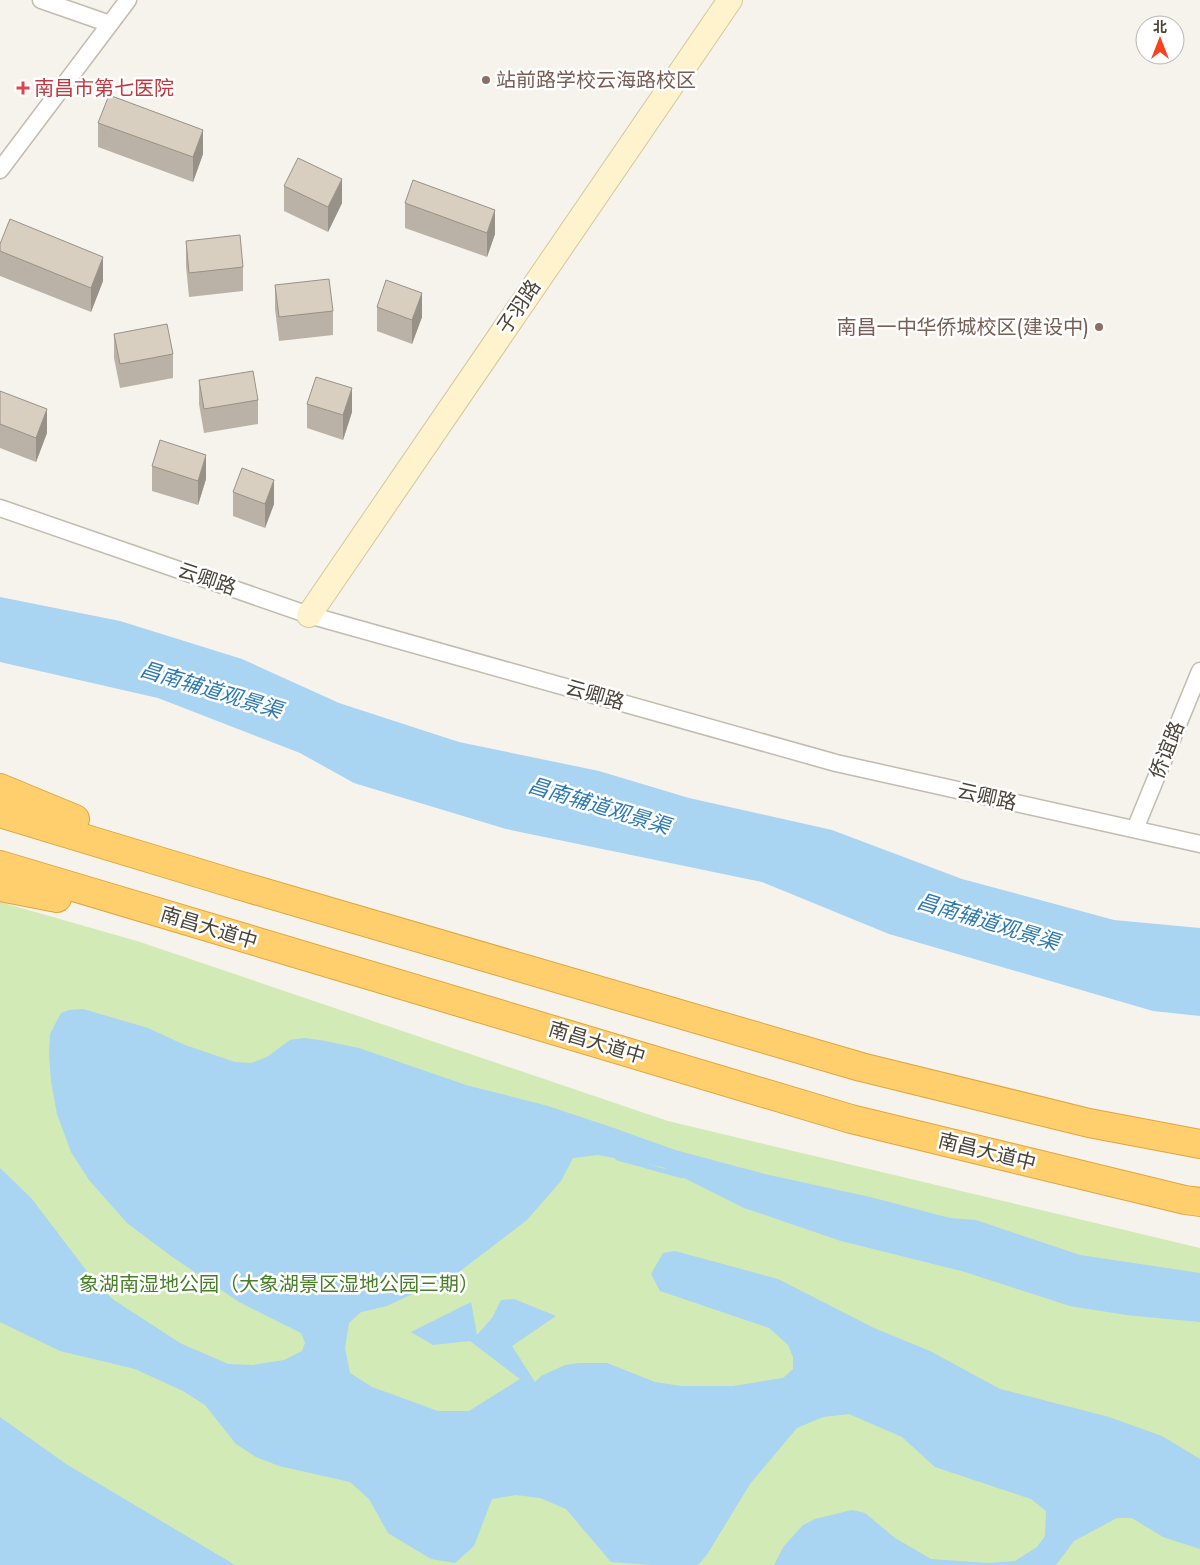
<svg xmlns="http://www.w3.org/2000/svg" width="1200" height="1565" font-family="Jost,'Noto Sans SC',sans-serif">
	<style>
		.green { fill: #d2eab5 }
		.water { fill: #a9d4f2 }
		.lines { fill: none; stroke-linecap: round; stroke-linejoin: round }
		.stream { stroke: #a9d4f2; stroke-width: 4.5 }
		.street-casing { stroke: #c2bbae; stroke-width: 19 }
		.secondary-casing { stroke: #d6c79b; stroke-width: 26 }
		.highway-casing { stroke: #e0a43c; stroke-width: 30 }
		.street { stroke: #fff; stroke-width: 16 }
		.secondary { stroke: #fff3cd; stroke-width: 24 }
		.highway { stroke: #ffcf6e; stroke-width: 28 }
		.wall { fill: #bab2a6 }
		.shaded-wall { fill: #979187 }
		.building { fill: #d8cfc1; stroke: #979187 }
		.education-dot { fill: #8d6e63; stroke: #fff; stroke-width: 2 }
		.health-dot { fill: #e0444e; stroke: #fff; stroke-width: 2 }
		.labels { text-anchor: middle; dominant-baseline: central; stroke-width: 5; stroke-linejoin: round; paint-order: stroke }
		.education-label { font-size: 20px; fill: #785e54; stroke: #fff; text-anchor: start }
		.health-label { font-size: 20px; fill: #be3a42; stroke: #fff; text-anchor: start }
		.street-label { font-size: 20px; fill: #4b4439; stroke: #fff }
		.park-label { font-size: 20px; fill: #4a7f2a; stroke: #fff }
		.water-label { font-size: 21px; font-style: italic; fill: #2e7ab2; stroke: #fff }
	</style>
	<rect width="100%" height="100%" fill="#f6f3ec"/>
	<path class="green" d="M0,902L137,941L668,1121L1200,1248V1565H185L0,1442Z"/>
	<path class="water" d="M0,597L120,621L242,659L339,703L459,742L599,771L689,798L832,830L962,879L1114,920L1200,928V1016L1153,1011L889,934L762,882L506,829L354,783L300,753L158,698L0,662Z
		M83,1009L148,1028L185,1045L235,1062L251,1063L267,1057L290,1040L304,1038L320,1040L359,1048L466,1085L548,1106L614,1128L675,1150L769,1175L870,1197L950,1218L976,1220L1080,1255L1200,1273V1322L1126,1315L1070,1306L965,1272L841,1241L744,1208L662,1167L598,1155L573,1158L561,1181L527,1220L459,1272L387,1306L361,1312L349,1323L345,1348L350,1373L372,1387L438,1411H469L520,1379L470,1341L433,1345L411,1332L471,1302L477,1335L492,1318L501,1300L514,1299L556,1316L512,1346L535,1382L541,1376L565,1365L579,1363H607L655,1382L681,1386H733L783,1378L793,1369V1357L788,1345L769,1328L660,1291L651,1274L663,1253L675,1251L778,1279L874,1328L930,1351L1000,1389L1109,1417L1162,1436L1200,1459V1549L1163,1537L1132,1518H1117L1074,1541L1056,1565H774L784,1546L803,1525L815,1519L852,1510L865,1513L895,1538L931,1559L988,1563L1015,1561L1037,1547L1045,1536L1046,1511L1031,1499L935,1467L902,1437L849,1414L823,1417L797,1428L750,1484L708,1553L700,1563L696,1565H652L611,1562L566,1509L540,1498L516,1495L492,1499L474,1546L455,1563L431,1559L388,1533L369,1499L350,1482L279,1466L256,1457L236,1444L205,1405L183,1391L135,1369L60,1351L0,1322V1168L32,1199L95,1282L114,1300L180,1343L228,1364L253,1365L284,1360L302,1351L305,1343L301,1333L239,1302L171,1256L127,1223L89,1180L71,1152L57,1114L51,1081L49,1054L50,1034L61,1013L69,1010Z
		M0,1417L66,1464L235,1565H0Z"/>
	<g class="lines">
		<path class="stream" d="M617,1158L682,1176"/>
		<defs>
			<path id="street" d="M41,0L110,24
				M0,170L128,0
				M0,508L309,615L836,763L1200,844
				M1135,829L1200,671"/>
			<path id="secondary" d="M309,615L730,0"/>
			<path id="highway" d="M0,788L75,819
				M0,813L238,885L861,1067L1089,1123L1200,1144
				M0,865L851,1119L1185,1200L1200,1202
				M0,887L57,898"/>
		</defs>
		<use href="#street" class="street-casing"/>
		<use href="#secondary" class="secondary-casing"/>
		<use href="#highway" class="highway-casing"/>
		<use href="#street" class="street"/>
		<use href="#secondary" class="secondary"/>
		<use href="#highway" class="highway"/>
	</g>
	<path class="wall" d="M98,123L203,154L193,182L98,147Z
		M284,186L342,203L328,232L284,211Z
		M405,203L495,234L487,257L405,228Z
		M186,241L243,267V291L189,297L186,266Z
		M0,244L103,281L91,312L0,276Z
		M275,285L333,311V335L279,341L275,309Z
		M377,307L422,317L412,344L377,331Z
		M114,334L173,354V378L120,388L114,358Z
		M199,380L258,400V424L204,433L199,404Z
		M0,391L47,433L36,462L0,448Z
		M307,404L352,412L343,440L307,428Z
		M152,466L206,479L198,505L152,491Z
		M233,492L274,504L265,528L233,516Z"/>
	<path class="shaded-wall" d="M203,130V154L193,182V157Z
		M342,179V203L328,232V207Z
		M495,210V234L487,257V233Z
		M103,257V281L91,312V288Z
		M422,293V317L412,344V320Z
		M352,388V412L343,440V415Z
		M47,409V433L36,462V438Z
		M206,455V479L198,505V481Z
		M274,480V504L265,528V504Z"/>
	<path class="building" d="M109,95L203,130L193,157L98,123Z
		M298,158L342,179L328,207L284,186Z
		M413,180L495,210L487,233L405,203Z
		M10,219L103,257L91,288L0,251V244Z
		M240,235L243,267L189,273L186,241Z
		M329,279L333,311L279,317L275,285Z
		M386,280L422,293L412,320L377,307Z
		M167,324L173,354L120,364L114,334Z
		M253,371L258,400L204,409L199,380Z
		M316,377L352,388L343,415L307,404Z
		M0,391L47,409L36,438L0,424Z
		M160,440L206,455L198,481L152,466Z
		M242,468L274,480L265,504L233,492Z"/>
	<g class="education-dot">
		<circle cx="486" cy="80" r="5"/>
		<circle cx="1099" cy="327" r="5"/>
	</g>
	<path class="health-dot" d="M20.5 80.5h5v5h5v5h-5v5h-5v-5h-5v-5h5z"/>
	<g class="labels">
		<g class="education-label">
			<text x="496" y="80">站前路学校云海路校区</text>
			<text x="1089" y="327" text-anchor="end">南昌一中华侨城校区(建设中)</text>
		</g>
		<g class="health-label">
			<text x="34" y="88">南昌市第七医院</text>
		</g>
		<g class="street-label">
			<text transform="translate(519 307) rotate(-56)">子羽路</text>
			<text transform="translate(207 579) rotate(19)">云卿路</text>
			<text transform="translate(595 695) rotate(16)">云卿路</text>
			<text transform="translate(1167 750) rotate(-68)">侨谊路</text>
			<text transform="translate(987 797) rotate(13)">云卿路</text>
			<text transform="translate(209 928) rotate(17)">南昌大道中</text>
			<text transform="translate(597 1043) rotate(17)">南昌大道中</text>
			<text transform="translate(987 1152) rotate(14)">南昌大道中</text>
		</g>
		<g class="park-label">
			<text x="279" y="1284">象湖南湿地公园（大象湖景区湿地公园三期）</text>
		</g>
		<g class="water-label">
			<text transform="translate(211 690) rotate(17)">昌南辅道观景渠</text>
			<text transform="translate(599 806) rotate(17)">昌南辅道观景渠</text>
			<text transform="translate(988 922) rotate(17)">昌南辅道观景渠</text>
		</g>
	</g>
	<g transform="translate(1160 40)"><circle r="24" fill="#ffffff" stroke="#b7b4b0"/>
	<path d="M0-4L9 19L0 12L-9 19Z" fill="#fc3f1d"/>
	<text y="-8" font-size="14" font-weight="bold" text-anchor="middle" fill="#4b4439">北</text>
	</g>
</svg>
